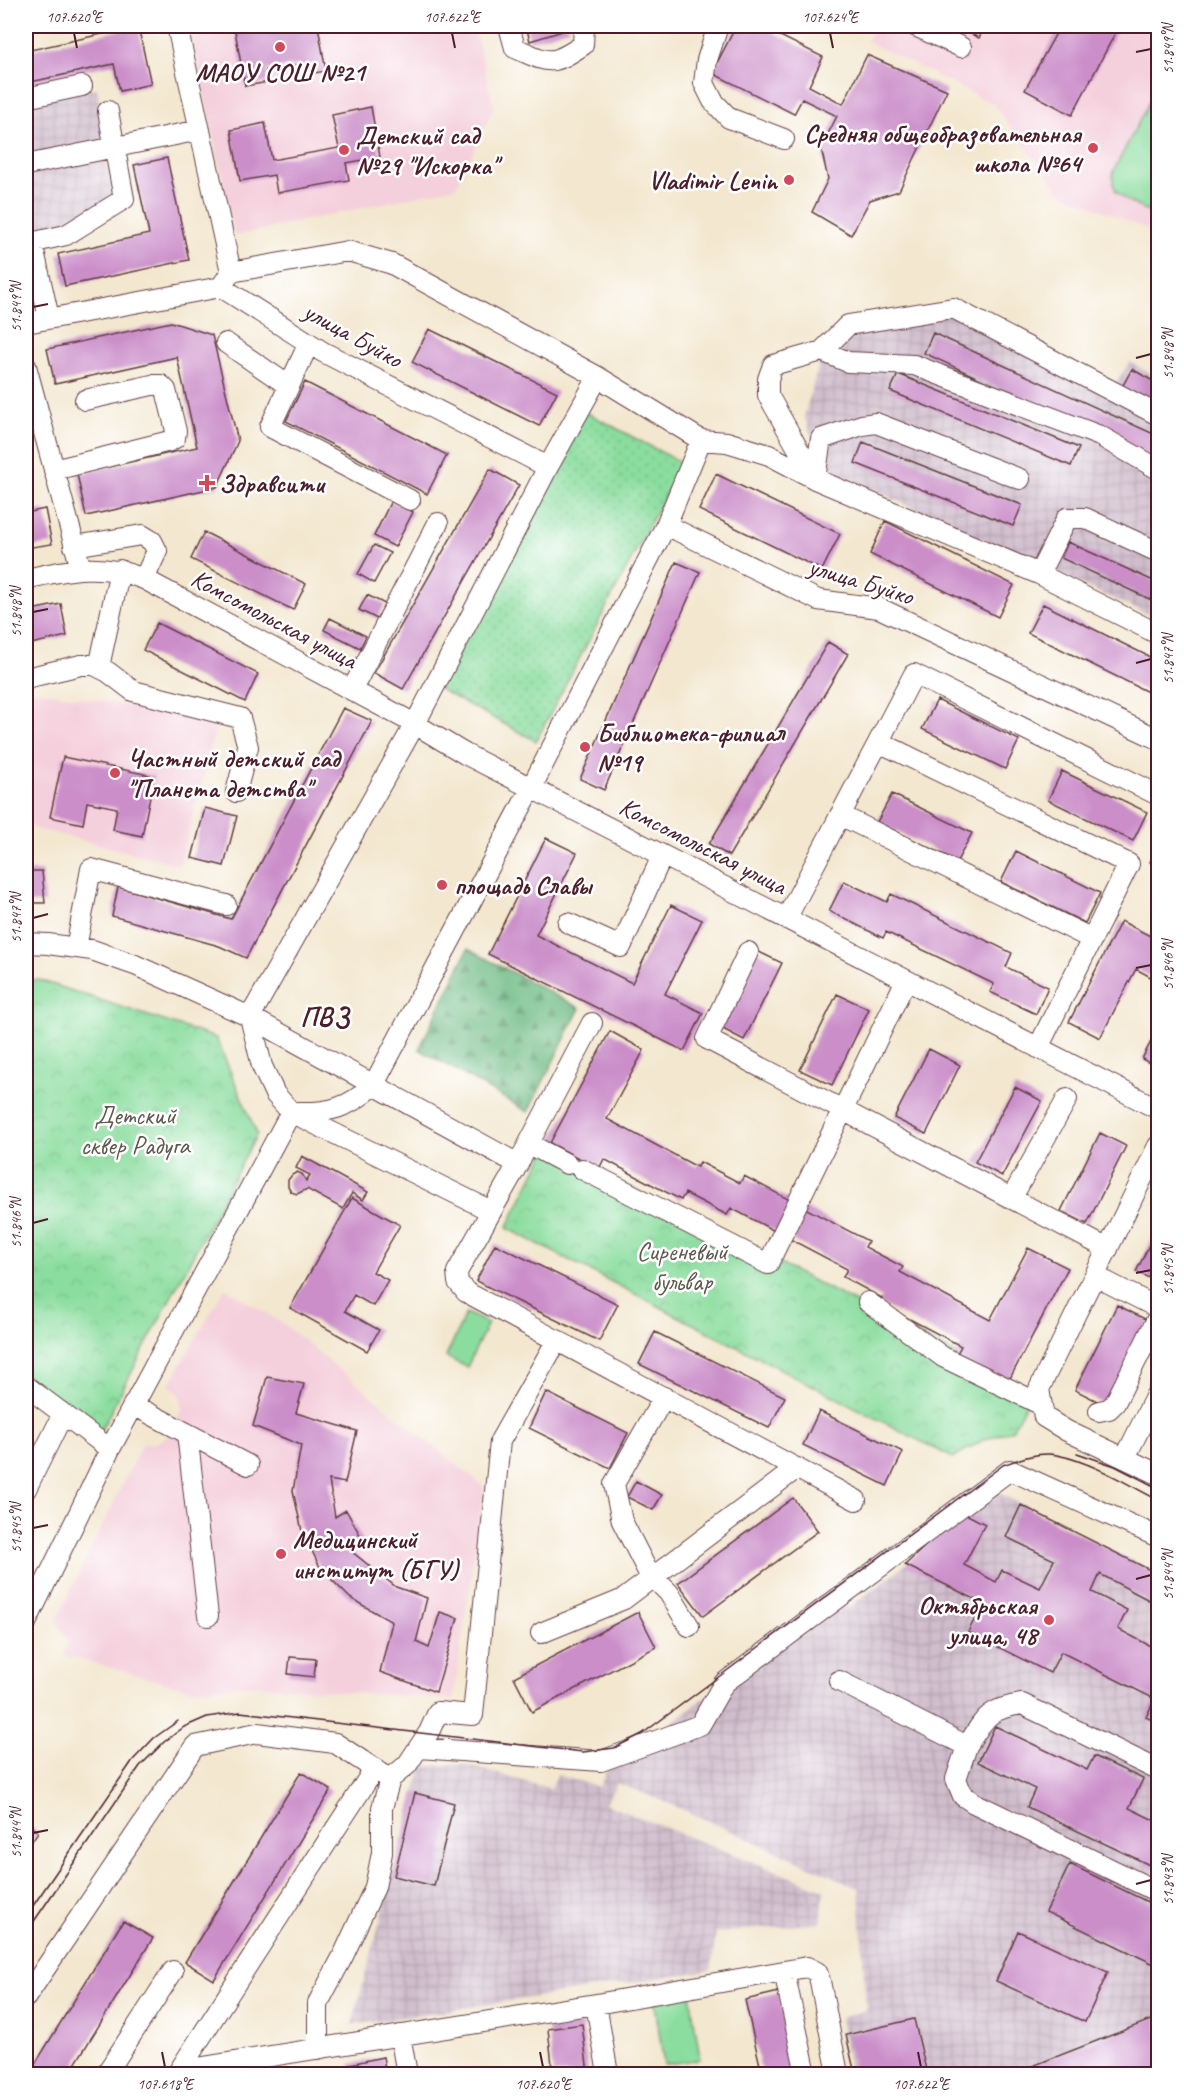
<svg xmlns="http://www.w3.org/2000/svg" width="1184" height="2100" font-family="Caveat,sans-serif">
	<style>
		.built { fill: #f4cfdc }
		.industrial { fill: url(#industrial-grid) }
		.grass { fill: url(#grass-dots); stroke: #6a7e64; stroke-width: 1.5 }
		.forest { fill: url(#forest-firs); stroke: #5c6e58; stroke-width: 1.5 }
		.park { fill: url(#park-crowns); stroke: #6a7e64; stroke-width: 1.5 }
		.pitch { fill: #8add9e; stroke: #6a7e64; stroke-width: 1.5 }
		.building { fill: #cb8ec9 }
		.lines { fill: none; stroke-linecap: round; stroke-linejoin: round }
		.minor-casing { stroke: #633d44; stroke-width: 22 }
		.minor { stroke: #fff; stroke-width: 20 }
		.tram { stroke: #4a1f2b; stroke-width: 1.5 }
		.ticks { fill: none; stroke: #4a1f2b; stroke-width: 2 }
		.poi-dot { fill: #d1495b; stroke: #fff; stroke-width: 2 }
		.labels { text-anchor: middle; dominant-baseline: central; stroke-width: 5; stroke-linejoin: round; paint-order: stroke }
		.poi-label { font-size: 26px; font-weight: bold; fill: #4a1f2b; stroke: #fff; text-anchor: start }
		.street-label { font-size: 26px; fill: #4a1f2b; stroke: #fff }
		.park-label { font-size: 26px; fill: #5d584e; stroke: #fff }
		.quarter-label { font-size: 28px; font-weight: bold; fill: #4a1f2b; stroke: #fff }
		.neatline { fill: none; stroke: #4a1f2b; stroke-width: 2 }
		.ticks-label { font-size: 15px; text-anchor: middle; fill: #4a1f2b }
	</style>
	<defs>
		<pattern id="industrial-grid" width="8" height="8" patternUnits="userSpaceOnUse" patternTransform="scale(1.5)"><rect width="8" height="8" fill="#d0bdcc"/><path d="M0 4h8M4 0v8" fill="none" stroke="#b4a2af"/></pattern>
		<pattern id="grass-dots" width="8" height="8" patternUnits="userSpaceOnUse" patternTransform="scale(1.5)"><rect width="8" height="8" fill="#8add9e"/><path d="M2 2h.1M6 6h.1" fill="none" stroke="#79bd88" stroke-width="1.8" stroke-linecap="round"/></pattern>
		<pattern id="forest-firs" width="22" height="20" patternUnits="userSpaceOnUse" patternTransform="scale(1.5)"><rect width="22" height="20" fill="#6fbc85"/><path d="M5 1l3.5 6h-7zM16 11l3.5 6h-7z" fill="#5d986d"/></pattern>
		<pattern id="park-crowns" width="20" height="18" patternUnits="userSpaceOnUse" patternTransform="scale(1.5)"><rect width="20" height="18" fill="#8add9e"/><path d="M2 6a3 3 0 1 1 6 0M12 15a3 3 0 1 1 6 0" fill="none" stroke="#79bd88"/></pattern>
	</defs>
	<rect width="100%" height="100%" fill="#fff"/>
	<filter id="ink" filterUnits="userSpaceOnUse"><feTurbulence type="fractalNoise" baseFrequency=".0167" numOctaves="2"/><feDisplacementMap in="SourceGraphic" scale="12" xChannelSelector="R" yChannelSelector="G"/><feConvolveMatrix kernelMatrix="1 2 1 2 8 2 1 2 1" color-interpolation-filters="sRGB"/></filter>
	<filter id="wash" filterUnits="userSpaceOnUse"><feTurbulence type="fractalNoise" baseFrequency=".008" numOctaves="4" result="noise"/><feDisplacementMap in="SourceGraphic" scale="24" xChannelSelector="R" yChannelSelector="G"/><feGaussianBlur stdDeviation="1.35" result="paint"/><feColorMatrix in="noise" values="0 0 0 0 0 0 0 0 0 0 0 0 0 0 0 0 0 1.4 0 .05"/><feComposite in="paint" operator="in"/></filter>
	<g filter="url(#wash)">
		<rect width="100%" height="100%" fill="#f3e7cf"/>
		<path class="built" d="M190,26H474L494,107L456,187L234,236Z
			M875,26H1158V234L1060,192L993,104L867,41Z
			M34,690L218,720L180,865L26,826V696Z
			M225,1288L282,1323L484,1487L453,1700L248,1685L189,1689L64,1655L68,1640L56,1621L142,1444L156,1443L168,1436L182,1410L181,1397L169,1385Z"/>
		<path class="industrial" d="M97,88L113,201L50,239L26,243V103Z
			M954,305L1110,391L1130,362L1158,378V619L823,467L804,416L827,337Z
			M991,1489L1158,1574V2074H850L840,2018L866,2010L859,1888L668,1803L617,1783L605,1804L824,1890L821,1923L716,1933L711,1970L352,2025L422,1766L463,1764L551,1789L557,1775L599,1787L612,1760L629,1754L754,1661L836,1597L847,1609L905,1565L962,1512Z"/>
		<path class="grass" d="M580,409L682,463L536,741L439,689Z"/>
		<path class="forest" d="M468,949L580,1008L528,1112L419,1049Z"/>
		<path class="park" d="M39,980L216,1038L257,1134L99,1434L26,1381V981Z
			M548,1145L985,1369L1027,1402L1012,1430L983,1440L953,1458L507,1228Z"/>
		<path class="pitch" d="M1158,85V212C1149,212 1143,209 1135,205C1119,196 1109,190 1114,170Z
			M466,1313L488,1323L467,1367L446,1357Z
			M690,1993L700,2059L664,2065L654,1998Z"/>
		<g id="blocks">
			<path class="building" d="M138,26L151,84L120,91L114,64L26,83V51Z
				M266,26H318L326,71L303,75L301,64L266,70L269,82L245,86L235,31Z
				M526,26H568L569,29L530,41Z
				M736,26H760L823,57L809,86L843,104L867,55L947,90L899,191L870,200L851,235L812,212L828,179L821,148L837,116L802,99L794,114L712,73Z
				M955,26H985L979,38Z
				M1060,26H1119L1072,115L1025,90Z
				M371,107L380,157L346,163L349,180L277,193L274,175L240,181L231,130L265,123L272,160L339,148L332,115Z
				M167,158L189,260L65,286L58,254L149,234L134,165Z
				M171,322L212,335L238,441L217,487L86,516L77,474L197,447L177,357L55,384L47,349Z
				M429,329L557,392L539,426L412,362Z
				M933,333L1158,436V461L924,353Z
				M1132,369L1158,384V408L1122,387Z
				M898,374L1079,448L1071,466L890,391Z
				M305,382L447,455L427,494L286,421Z
				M863,442L1022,505L1013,526L855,463Z
				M490,469L519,485L403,689L374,673Z
				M716,474L840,534L822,570L699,510Z
				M391,501L413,512L395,547L374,536Z
				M45,509L52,544L26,548V513Z
				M885,521L1014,585L998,617L870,554Z
				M204,532L306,584L293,610L191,559Z
				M1068,542L1158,583V603L1061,558Z
				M374,545L390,553L374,583L358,574Z
				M676,562L700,572L604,790L580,779Z
				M367,595L385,604L377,619L359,610Z
				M61,604L67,636L26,645V611Z
				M1043,604L1158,661V697L1028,633Z
				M330,618L366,636L360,648L324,630Z
				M157,623L258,674L245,702L143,650Z
				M828,642L848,654L729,856L709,844Z
				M937,700L1019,740L1005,769L922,729Z
				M343,708L372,721L246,958L219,946L112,916L118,887L231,919Z
				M63,757L154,776L142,836L113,830L117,808L87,802L83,824L50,817Z
				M1062,771L1147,812L1133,841L1048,800Z
				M892,794L972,833L957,861L877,822Z
				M205,808L237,816L224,866L192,858Z
				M546,838L577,853L536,935L632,983L671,905L702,920L665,994L703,1013L684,1051L488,954Z
				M1158,846V867L1150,862Z
				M1016,851L1100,893L1085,923L1001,882Z
				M26,871H42L45,903H26Z
				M844,881L887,902L891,894L1012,953L1006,967L1048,987L1036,1014L990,992L994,984L886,932L883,938L829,911Z
				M1121,921L1158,940V981L1136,969L1100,1038L1069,1022Z
				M757,951L782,963L744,1040L719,1027Z
				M837,994L869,1009L832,1085L800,1070Z
				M1158,1028V1068L1142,1059Z
				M610,1031L644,1050L607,1119L697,1167L700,1162L740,1183L744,1176L868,1241L865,1247L903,1267L900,1272L990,1320L1028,1248L1068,1268L1007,1384L955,1357L961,1346L879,1303L882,1298L843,1277L847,1269L731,1208L727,1215L685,1193L681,1200L604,1159L599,1169L550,1143Z
				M929,1049L960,1065L926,1134L894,1118Z
				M1015,1087L1042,1101L1002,1176L975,1162Z
				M1100,1133L1126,1146L1087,1224L1061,1211Z
				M302,1156L368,1192L363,1200L352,1193L343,1209L307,1189L297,1194L291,1192L288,1187V1180L292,1175L297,1172L302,1174L306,1181L310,1175L296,1168Z
				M352,1198L400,1225L373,1272L388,1280L373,1306L354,1295L345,1311L379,1330L367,1351L290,1308Z
				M1158,1227V1282L1136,1272Z
				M495,1244L618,1304L599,1341L476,1281Z
				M1117,1305L1149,1321L1107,1406L1075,1390Z
				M655,1332L785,1397L769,1428L639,1364Z
				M267,1377L304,1384L296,1413L357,1431L345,1483L329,1480L335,1517L346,1510L364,1542L351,1551L396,1587L427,1598L416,1642L429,1648L440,1612L458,1618L436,1692L380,1672L392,1622L350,1598L321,1569L302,1531L293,1491L301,1445L253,1426Z
				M546,1392L628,1433L610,1468L529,1428Z
				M819,1411L903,1452L887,1486L803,1445Z
				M636,1481L662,1495L653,1510L627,1497Z
				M793,1498L818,1531L703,1616L678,1583Z
				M1021,1505L1158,1574V1605L1100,1574L1092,1592L1127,1610L1118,1629L1158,1650V1723L1146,1717L1155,1699L1061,1652L1050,1673L968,1632L983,1603L905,1565L962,1512L985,1524L964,1565L996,1582L1002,1570L1040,1588L1054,1560L1006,1537Z
				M638,1612L656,1647L532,1712L514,1677Z
				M290,1657L316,1659L314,1677L288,1674Z
				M995,1726L1087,1770L1094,1756L1143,1779L1129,1808L1158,1822V1869L1027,1807L1035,1789L978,1762Z
				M301,1772L331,1790L214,1980L185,1962Z
				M415,1793L454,1803L434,1886L394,1876Z
				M26,1823L38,1832L26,1850Z
				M1070,1864L1158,1907V1966L1046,1912Z
				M123,1921L153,1938L69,2074H29Z
				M1018,1931L1108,1972L1085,2022L996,1981Z
				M779,1992L798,2074H762L745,2000Z
				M1158,2017V2074H1012Z
				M914,2019L927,2074H855L846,2035Z
				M582,2024L588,2074H553L548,2029Z
				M383,2057L386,2074H352L350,2064Z"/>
		</g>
	</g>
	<g filter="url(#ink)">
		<use href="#blocks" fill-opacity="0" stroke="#633d44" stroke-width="1.5"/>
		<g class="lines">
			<defs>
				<path id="minor" d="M177,26L231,272
					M509,26L515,48C550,63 550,67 583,45L584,26
					M718,26L707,60L704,83L713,101L729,118L784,139
					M915,26L961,47
					M26,98L82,86
					M26,165L200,130
					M32,242L49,318
					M26,244L66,235L124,199L108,111
					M221,287L231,272L348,251L392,264L598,377L701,440L727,442L769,455L815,479L1039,574L1158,634
					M26,323L221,287L323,352L548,467L598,377
					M226,343L289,386
					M309,343L270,427L410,500
					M822,351L848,325L953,308L1158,415
					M26,366L81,569
					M701,440L666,525L818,600L879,608L1158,739
					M54,470L170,441L175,438L176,431L166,390L161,385H152L85,400
					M815,479L768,395V379L773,365L822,351L848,362L914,365L1100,436L1158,469
					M815,479L821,439L862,425L876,423L1020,479
					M74,546L142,535L152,541L157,551L144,579
					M1039,574L1067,518H1085L1158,552
					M26,579C68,569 102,562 144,579L415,724L465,754L1158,1109
					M99,667L120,570
					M26,678L81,665H94L108,672L133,691L240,718L248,747L236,792
					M352,690L438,523
					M879,742L1129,864L1038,1048
					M840,815L1092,939
					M786,919L914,674L1158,795
					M568,923L621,947L662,856
					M26,943L48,944L92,950L135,965L250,1017L518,1164L457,1272L458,1282L466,1292L856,1500
					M76,948L91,869L226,905
					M748,952L707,1039L1108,1249
					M297,1112C330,1113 348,1108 373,1086L526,798L666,525
					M529,1144L567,1164
					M1158,1146L1039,1389L1044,1417L1067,1431L1158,1474
					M518,1164L592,1023
					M582,1169L768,1264L906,980
					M1011,1199L1067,1099
					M491,1211L291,1112L275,1094L262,1066L250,1017L415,724L548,467
					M1095,1276L1158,1308
					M868,1302L943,1357L1042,1405
					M26,1386L110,1449
					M664,1397L614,1484L622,1521L648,1572L669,1593L689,1626
					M133,1405L248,1465
					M1099,1411L1109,1409L1115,1403L1158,1317
					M187,1433L208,1616
					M1125,1458L1158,1391
					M26,1489L63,1414
					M26,1623L110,1449L291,1112
					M541,1633L624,1599L797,1468
					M839,1681L967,1746L956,1779L963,1796L974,1803L1158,1892
					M967,1746C985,1718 987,1709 1022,1704L1158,1770
					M419,1748L601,1761L700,1725L724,1683L1010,1470L1158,1537
					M784,1971L806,2074
					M26,1997L195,1746L257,1733L335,1743L390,1779
					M596,2004L608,2074
					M400,2035L407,2074
					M318,2049V2003L343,1956L375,1887L382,1853V1808L390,1779L407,1765L429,1732L438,1712L473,1715L500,1441L557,1340
					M106,2074L173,1971
					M177,2074L375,1768
					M178,2074L203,2067L596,2004L807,1967L817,1972L820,1981L838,2074"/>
			</defs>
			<use href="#minor" class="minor-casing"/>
			<use href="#minor" class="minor"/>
			<path class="tram" d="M1077,1453L1115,1466L1158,1488
				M26,1916L133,1760L154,1738L178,1721
				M26,1933L140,1766L164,1742L184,1727L207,1717L240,1712L583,1752L614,1748L642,1734L1003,1465C1019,1459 1040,1451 1057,1455C1092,1462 1127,1484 1158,1500"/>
		</g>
	</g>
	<path class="ticks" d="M74,33L77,48M452,33L455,48M830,33L833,48M1136,52L1151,49M33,307L48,304M1136,358L1151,354M33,612L48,609M1136,663L1151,659M33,918L48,914M1136,968L1151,965M33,1223L48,1219M1136,1273L1151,1270M33,1528L48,1525M1136,1579L1151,1575M33,1833L48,1830M1136,1884L1151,1880M162,2052L165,2067M540,2052L543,2067M918,2052L921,2067"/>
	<g class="poi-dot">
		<circle cx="280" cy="47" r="6"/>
		<circle cx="1093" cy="148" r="6"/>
		<circle cx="344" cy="150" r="6"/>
		<circle cx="789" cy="180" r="6"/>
		<path d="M204 474h6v6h6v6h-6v6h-6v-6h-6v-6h6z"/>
		<circle cx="585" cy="747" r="6"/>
		<circle cx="115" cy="773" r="6"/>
		<circle cx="442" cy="885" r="6"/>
		<circle cx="281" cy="1554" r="6"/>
		<circle cx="1049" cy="1620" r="6"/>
	</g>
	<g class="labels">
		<g class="poi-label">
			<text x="280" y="72" text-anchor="middle">МАОУ СОШ №21</text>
			<text x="1081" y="133" text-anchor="end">Средняя общеобразовательная<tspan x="1081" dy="30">школа №64</tspan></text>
			<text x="356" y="135">Детский сад<tspan x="356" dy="30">№29 "Искорка"</tspan></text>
			<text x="777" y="180" text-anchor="end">Vladimir Lenin</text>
			<text x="219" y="483">Здравсити</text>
			<text x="597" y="732">Библиотека-филиал<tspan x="597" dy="30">№19</tspan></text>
			<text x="127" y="758">Частный детский сад<tspan x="127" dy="30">"Планета детства"</tspan></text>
			<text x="454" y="885">площадь Славы</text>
			<text x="293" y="1539">Медицинский<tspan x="293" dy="30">институт (БГУ)</tspan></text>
			<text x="1037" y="1605" text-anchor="end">Октябрьская<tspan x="1037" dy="30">улица, 48</tspan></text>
		</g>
		<g class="street-label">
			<text transform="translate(353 335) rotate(29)">улица Буйко</text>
			<text transform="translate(861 581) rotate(17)">улица Буйко</text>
			<text transform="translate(274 619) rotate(28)">Комсомольская улица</text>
			<text transform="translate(703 846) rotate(27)">Комсомольская улица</text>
		</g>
		<g class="park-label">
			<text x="135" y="1115">Детский<tspan x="135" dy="30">сквер Радуга</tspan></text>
			<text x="682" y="1251">Сиреневый<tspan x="682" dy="30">бульвар</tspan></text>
		</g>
		<g class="quarter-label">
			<text x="325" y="1016">ПВЗ</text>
		</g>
	</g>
	<rect width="1184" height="2100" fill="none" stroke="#fff" stroke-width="66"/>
	<rect x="33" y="33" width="1118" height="2034" class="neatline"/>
	<g class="ticks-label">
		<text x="74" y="22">107.620°E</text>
		<text x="452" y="22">107.622°E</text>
		<text x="830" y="22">107.624°E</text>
		<text transform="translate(1168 49) rotate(-90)" y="5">51.849°N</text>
		<text transform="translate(16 307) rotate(-90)" y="5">51.849°N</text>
		<text transform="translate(1168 354) rotate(-90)" y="5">51.848°N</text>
		<text transform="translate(16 612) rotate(-90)" y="5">51.848°N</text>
		<text transform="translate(1168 659) rotate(-90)" y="5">51.847°N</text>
		<text transform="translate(16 918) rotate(-90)" y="5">51.847°N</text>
		<text transform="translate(1168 965) rotate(-90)" y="5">51.846°N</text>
		<text transform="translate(16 1223) rotate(-90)" y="5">51.846°N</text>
		<text transform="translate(1168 1270) rotate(-90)" y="5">51.845°N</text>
		<text transform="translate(16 1528) rotate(-90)" y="5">51.845°N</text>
		<text transform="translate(1168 1575) rotate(-90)" y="5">51.844°N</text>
		<text transform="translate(16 1833) rotate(-90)" y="5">51.844°N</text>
		<text transform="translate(1168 1880) rotate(-90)" y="5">51.843°N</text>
		<text x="165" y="2089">107.618°E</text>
		<text x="543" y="2089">107.620°E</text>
		<text x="921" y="2089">107.622°E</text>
	</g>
</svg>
